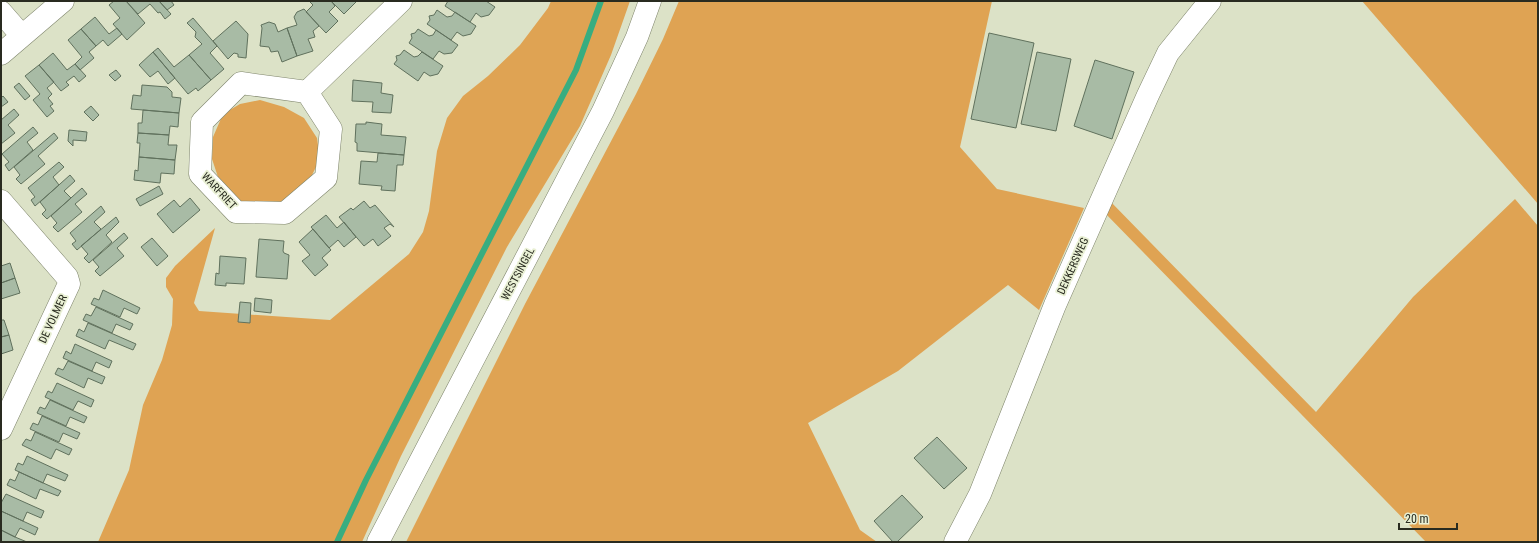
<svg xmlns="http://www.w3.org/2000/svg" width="1539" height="543" font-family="'Roboto Condensed',sans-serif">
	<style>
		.green { fill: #dfa353 }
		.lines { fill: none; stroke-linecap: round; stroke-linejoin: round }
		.stream { stroke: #38ad80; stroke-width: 6 }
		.building { fill: #a8bba5; stroke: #60715d }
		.minor-casing { stroke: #7f856c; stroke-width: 23 }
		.major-casing { stroke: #7f856c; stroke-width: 23 }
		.minor { stroke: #fff; stroke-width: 22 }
		.major { stroke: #fff; stroke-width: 22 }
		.labels { text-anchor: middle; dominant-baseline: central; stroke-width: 3.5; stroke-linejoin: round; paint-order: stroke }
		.street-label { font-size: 11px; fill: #292b20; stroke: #e9f0d4 }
	</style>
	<rect width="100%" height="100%" fill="#dce2c7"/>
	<path class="green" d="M551,1H630L611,55L580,126L507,247L401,456L362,542H98L129,470L143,405L162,360L172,325L173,299L166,287V278L175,266L215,228L194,303L199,311L330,320L409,254L423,232L429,211L437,151L447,118L463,96L488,76L520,45L548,8Z
		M679,1H992L960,147L997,189L1084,208L1039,310L1008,285L898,371L808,423L860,530L877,542H406L525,304L636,94L663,39Z
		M1362,1H1538V204Z
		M260,100L284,107L304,118L317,138L320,159L308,183L292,199L270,206L243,204L220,183L212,159L213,137L223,114L240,104Z
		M1108,199L1316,412L1413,297L1515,199L1538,226V542H1426L1103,211Z"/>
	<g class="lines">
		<path class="stream" d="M337,542L366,480L576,70L601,1"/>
	</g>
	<path class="building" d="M114,1H126L145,23L127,40L113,24L120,18L109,5Z
		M126,1H159L171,14L165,19L160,12L158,13L150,4L138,14Z
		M159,1H171L174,5L167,10Z
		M309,1H331L335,6L329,12L338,21L326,33L306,12L313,5Z
		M331,1H355L356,2L344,14Z
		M448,1H486L495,7L489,15L481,17L476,13L470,22L445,6Z
		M304,9L319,26L313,31L315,37L308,39L313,51L297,56L287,28L297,25L294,17L297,12Z
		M437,10L447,17L452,16L455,12L476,26L471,34L463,36L457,32L451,40L427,24L430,20L429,16L434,15Z
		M95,17L109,34L117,28L122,34L108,46L103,40L96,46L81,29Z
		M193,18L217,46L210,53L224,69L211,80L189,55L202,44L195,37L196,32L187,23Z
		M236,21L248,34L246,58L238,57V54L234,53L228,59L213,41Z
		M269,22L275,24L278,32L287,28L297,56L282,62L278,51L271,52L269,47L260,46L262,28L261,25Z
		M81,29L96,46L89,52L94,58L80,70L75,64L82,57L68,40Z
		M418,29L429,36L433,35L436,30L458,45L452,53L444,54L439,51L433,59L409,43L412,38L411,34L415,33Z
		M989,33L1034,43L1016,128L971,119Z
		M158,48L174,67L189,55L211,80L198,91L196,88L188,94L153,52Z
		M404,50L414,57L418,56L422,52L443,66L438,74L430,76L424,72L418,81L394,64L397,60L396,56L400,55Z
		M153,52L175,78L168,84L158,71L150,77L139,65Z
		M1037,52L1071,59L1056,131L1021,124Z
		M53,53L67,70L75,64L86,76L79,82L74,76L66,82L69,85L61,91L39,65Z
		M1095,60L1134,72L1112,139L1074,126Z
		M39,65L54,82L47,88L52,94L48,98L53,104L50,106L54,111L47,117L33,100L40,94L25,76Z
		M116,70L121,76L115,81L109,75Z
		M353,80L382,83L381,93L393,95L391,113L372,112L373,102L352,101Z
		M19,83L30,96L25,100L14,87Z
		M142,85L167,87L172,92V97L181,98L179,113L131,109L133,95L141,96Z
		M3,96L8,102L1,107V98Z
		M91,106L99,115L93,121L84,112Z
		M14,109L19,115L8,125L15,133L1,144V120Z
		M143,110L179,113L178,127L170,126L169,135L138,133V123H142Z
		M366,122L382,124L381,135L406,137L404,155L357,151V143L355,142L356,124H366Z
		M33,127L38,133L27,142L33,150L9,171L5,165L9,162L2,154Z
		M69,130L87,132L86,141L73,140V146L68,141Z
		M54,133L58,138L38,156L45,164L21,184L16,179L20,175L14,167Z
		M138,133L169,135L168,145H177L175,160L139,157L140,143H137Z
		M378,153L404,155L403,165H397L395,191L381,190L382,186L359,184L361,161L377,162Z
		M139,157L175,160L174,174L161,173L160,183L134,180L135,170L138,171Z
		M59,162L64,167L53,177L59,185L35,206L31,200L35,197L28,188Z
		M70,175L75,181L64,191L71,198L47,219L42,214L46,210L40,202Z
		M159,186L163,194L140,206L136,199Z
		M82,188L87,194L75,204L82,212L58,232L53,227L57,223L51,216Z
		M190,198L200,210L173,233L157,214L174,200L180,207Z
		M364,201L370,208L375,205L394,227L390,224L384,228L391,236L378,246L373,239L364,246L339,217L351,208L353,210Z
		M101,206L105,212L94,222L101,229L77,250L72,244L76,241L70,233Z
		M326,215L337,228L344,222L356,237L344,247L338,240L329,248L311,227Z
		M116,217L119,222L106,235L112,242L89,263L84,258L88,254L81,246Z
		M313,229L331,250L322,258L328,265L315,276L302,261L310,255L299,242Z
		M124,233L128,238L117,248L124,256L100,276L95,271L99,267L93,260Z
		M152,238L168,256L157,266L141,247Z
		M259,239L284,241L283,251L284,253L289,255L287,279L256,277Z
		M220,256L246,258L244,284L226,283V286L215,285L216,273L219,274Z
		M10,263L15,278L1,283V266Z
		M15,278L20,293L1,299V283Z
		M103,290L140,308L137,314L124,308L120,317L91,304L94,298L99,300Z
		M255,298L272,300L271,313L254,311Z
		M240,302L251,303L250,323L238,322Z
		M96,307L133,324L130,330L116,324L112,333L83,320L86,314L91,316Z
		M1,320H4L9,335L1,337Z
		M88,323L136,344L133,350L109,340L105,349L76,336L79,329L84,332Z
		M9,335L13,350L1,354V337Z
		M75,344L112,361L109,368L96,362L92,371L63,358L66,351L71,354Z
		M68,361L105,377L102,384L88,378L84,388L55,374L58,368L63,370Z
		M57,383L94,400L91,407L78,401L73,410L45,397L48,391L52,393Z
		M50,400L87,417L84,423L70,417L66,426L37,413L40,407L45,409Z
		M42,416L80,433L77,439L63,433L59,442L30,429L33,423L38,425Z
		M35,432L72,449L69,455L56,449L51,459L22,445L26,439L31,441Z
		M937,437L967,468L944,489L914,458Z
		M27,456L68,475L65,481L47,474L43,483L15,470L18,463L23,465Z
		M19,472L61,491L58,496L40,489L36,499L7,485L10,479L15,481Z
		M6,494L44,511L41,518L27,512L23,521L1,511V503Z
		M902,495L923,517L897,542H893L874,521Z
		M1,511L38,528L35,535L20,528L15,537L1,530Z
		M1,530L15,537L27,542H1Z"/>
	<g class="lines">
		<defs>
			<path id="minor" d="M1,12L22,36
				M1,54L63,1
				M241,83L307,92L331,129L326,178L285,213L236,212L200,174L202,122Z
				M307,92L401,1
				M1,201L67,277L69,284L1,429
				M955,542L980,494L1055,305L1148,95L1168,53L1210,1"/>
			<path id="major" d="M378,542L603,111L637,37L650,1"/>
		</defs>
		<use href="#minor" class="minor-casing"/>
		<use href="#major" class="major-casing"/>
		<use href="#minor" class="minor"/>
		<use href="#major" class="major"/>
	</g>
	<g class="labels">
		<g class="street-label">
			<text transform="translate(219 191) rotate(47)">WARFRIET</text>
			<text transform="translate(1073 266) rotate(-66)">DEKKERSWEG</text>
			<text transform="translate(518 274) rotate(-62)">WESTSINGEL</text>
			<text transform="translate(53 319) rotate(-65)">DE VOLMER</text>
		</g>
	</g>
	<rect width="1539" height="543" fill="none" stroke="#292b20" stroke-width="4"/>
	<path d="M1399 523v6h58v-6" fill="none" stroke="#292b20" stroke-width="2"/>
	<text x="1405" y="523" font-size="12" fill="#292b20" stroke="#e9f0d4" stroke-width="3" paint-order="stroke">20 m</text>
</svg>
